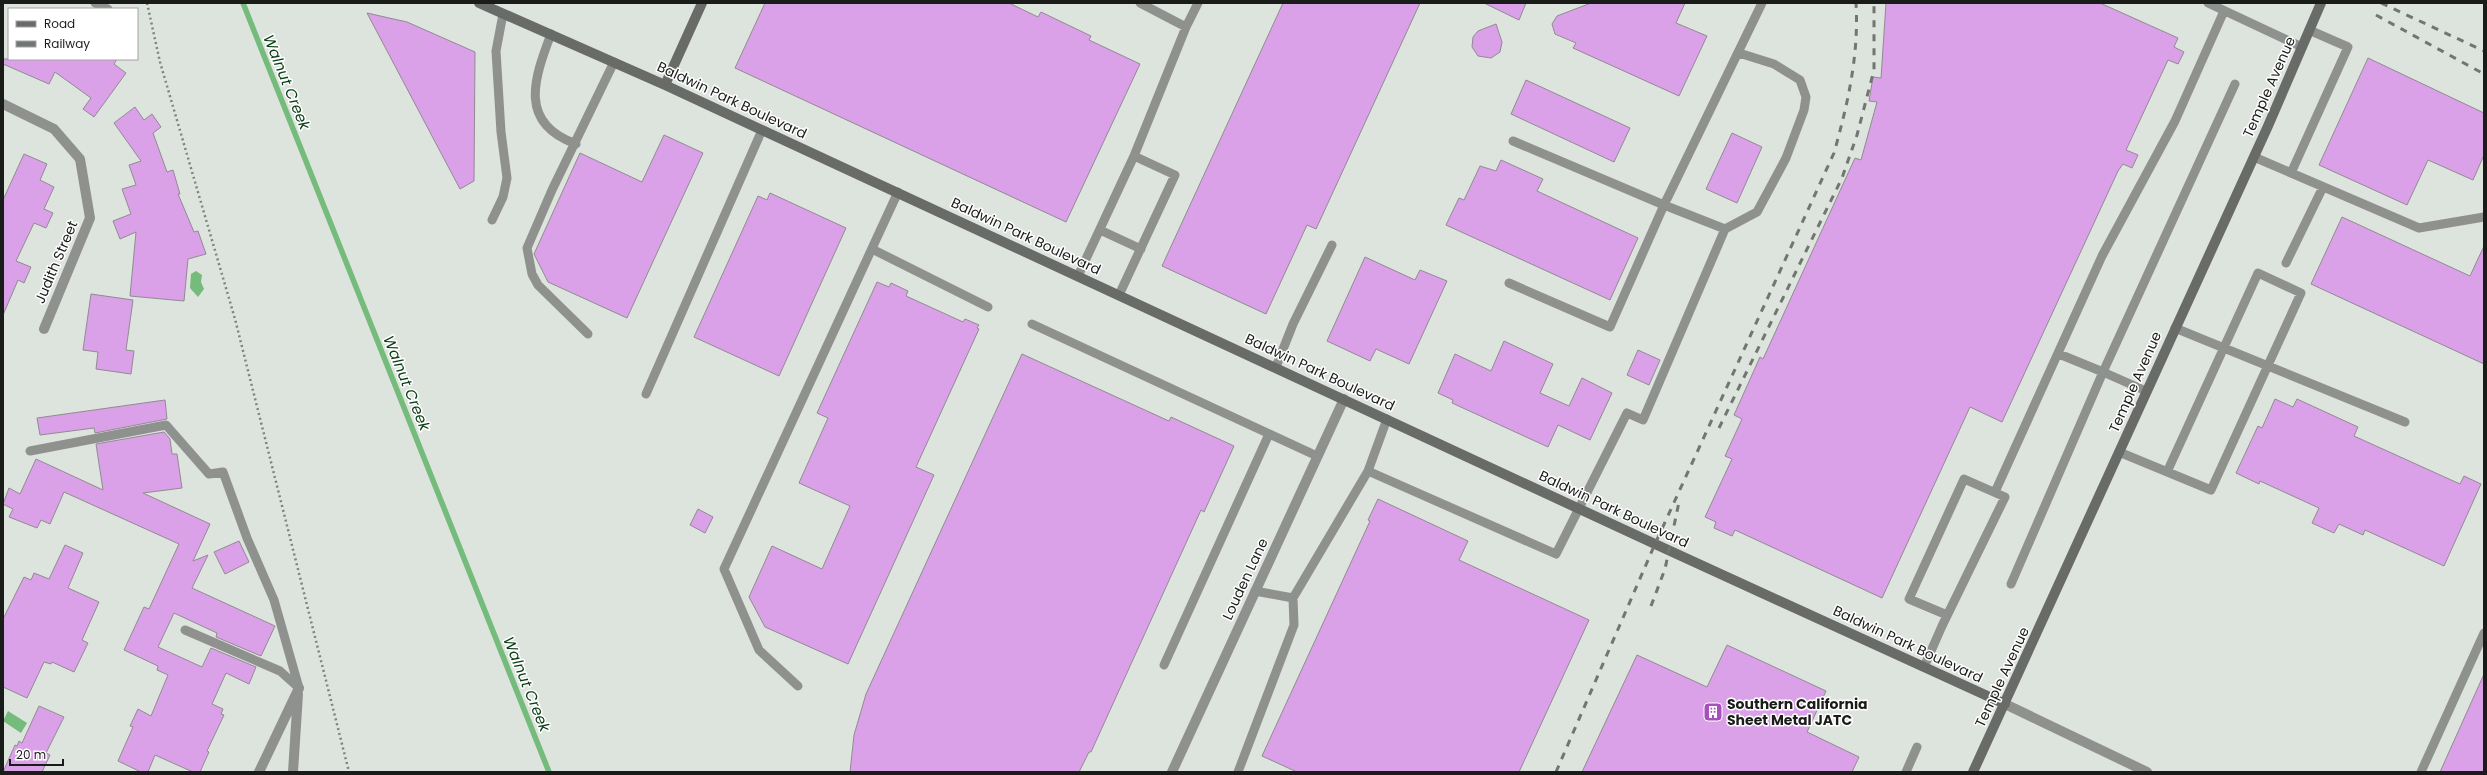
<svg xmlns="http://www.w3.org/2000/svg" width="2487" height="775" font-family="Poppins,sans-serif">
	<style>
		.water { fill: #75bb7b }
		.lines { fill: none; stroke-linecap: round; stroke-linejoin: round }
		.stream { stroke: #75bb7b; stroke-width: 5.5 }
		.building { fill: #dba1e8; stroke: #908b91 }
		.path { stroke: #7f837f; stroke-width: 2.5; stroke-dasharray: 2 3; stroke-linecap: butt }
		.lane { stroke: #8f918f; stroke-width: 9 }
		.street { stroke: #8f918f; stroke-width: 10 }
		.secondary { stroke: #686b68; stroke-width: 10 }
		.rail { stroke: #727672; stroke-width: 3; stroke-dasharray: 7 7; stroke-linecap: butt }
		.labels { text-anchor: middle; dominant-baseline: central; stroke-width: 3; stroke-linejoin: round; paint-order: stroke }
		.street-label { font-size: 14px; fill: #1a1c1a; stroke: #fff }
		.poi-label { font-size: 14px; font-weight: bold; fill: #1a1c1a; stroke: #fff; text-anchor: start }
		.water-label { font-size: 15px; font-style: italic; fill: #093d13; stroke: #fff }
	</style>
	<rect width="100%" height="100%" fill="#dde3dd"/>
	<path class="water" d="M196,271L202,275L201,282L204,289L198,297L190,288L191,274Z
		M8,711L27,723L21,733L3,721Z"/>
	<g class="lines">
		<path class="stream" d="M243,3L549,772"/>
	</g>
	<path class="building" d="M765,3H1009L1038,17L1041,12L1091,36L1089,40L1140,64L1066,222L735,68Z
		M1283,3H1420L1316,229L1307,225L1266,314L1162,266Z
		M1484,3H1526L1519,20Z
		M1591,3H1685L1676,23L1707,36L1679,96L1573,48L1576,43L1555,34L1552,24L1557,16Z
		M1886,3H2100L2178,38L2174,47L2184,52L2178,64L2168,60L2126,150L2138,155L2132,168L2123,164L2118,171L2002,422L1970,407L1882,598L1735,530L1732,536L1714,528L1716,522L1705,517L1732,459L1725,456L1742,419L1734,415L1760,357L1763,359L1855,158L1861,160L1877,102L1869,101L1873,77L1881,78Z
		M367,13L407,22L475,52L474,181L460,189Z
		M1496,24L1502,42L1500,52L1491,58L1478,56L1472,47L1473,37L1478,31Z
		M2368,58L2484,113V155L2473,180L2428,160L2407,205L2319,165Z
		M3,59H117L114,64L126,73L94,117L83,109L91,98L55,72L49,84L3,64Z
		M1526,80L1630,128L1614,162L1511,114Z
		M135,107L144,120L152,114L161,127L153,133L167,172L173,170L180,194H178L194,232L198,231L206,254L188,259L184,301L130,296L136,232L120,239L113,221L131,214L122,189L136,185L129,165L141,161L114,123Z
		M1732,133L1762,147L1737,203L1706,189Z
		M664,135L703,153L627,318L548,282L534,254L580,153L642,182Z
		M24,154L47,164L40,180L54,187L44,209L53,213L46,228L34,223L16,261L31,267L24,283L18,280L3,315V200Z
		M1501,160L1543,179L1537,191L1638,238L1610,300L1446,225L1459,198L1464,200L1480,166L1496,171Z
		M770,193L846,228L779,376L694,337L758,196L767,200Z
		M2342,217L2470,276L2484,246V364L2311,284Z
		M1365,257L1415,280L1420,270L1447,281L1409,364L1376,349L1370,361L1327,341Z
		M877,282L889,287L891,283L908,291L906,296L963,322L965,319L979,325L977,328L979,329L916,467L934,475L848,664L765,627L749,597L772,546L822,569L850,506L799,483L828,418L817,413Z
		M91,294L133,300L126,350L134,351L131,374L96,369L98,352L83,350Z
		M1504,341L1553,364L1540,393L1569,406L1582,378L1612,393L1590,440L1558,425L1548,447L1452,403L1453,400L1438,393L1455,354L1491,371Z
		M1638,350L1660,360L1649,385L1627,375Z
		M1022,354L1169,421L1171,417L1234,446L1204,512L1201,510L1091,752H1089L1079,772H850L854,735L866,694Z
		M2275,399L2293,407L2297,399L2358,427L2354,436L2460,484L2464,476L2481,484L2444,566L2365,530L2363,535L2339,524L2334,533L2312,523L2319,508L2260,481L2259,484L2236,473L2258,426L2262,428Z
		M165,400L167,419L95,433L94,428L40,435L37,418Z
		M164,432L170,439L172,454H177L182,488L143,493L210,524L193,561L208,555L192,588L275,626L261,656L216,637L217,633L174,613L158,647L202,667L211,648L256,667L249,684L226,673L212,704L223,709L221,714L224,715L207,751L209,752L200,772H193L155,755L148,772H141L118,761L133,727L130,726L138,709L151,716L168,675L157,670L158,666L124,650L144,607L149,609L179,544L64,492L50,524L41,520L37,528L9,517L13,509L3,504L9,488L20,494L36,459L103,490L96,444Z
		M1378,499L1468,541L1459,560L1589,620L1519,772H1297L1262,756L1370,521L1368,520Z
		M698,509L713,517L705,533L690,525Z
		M239,541L249,562L225,574L214,552Z
		M65,545L83,553L68,588L99,602L82,640L88,643L74,672L52,662L51,664L44,662L27,698L3,687V619L24,577L31,580L34,573L49,579Z
		M1727,645L1826,691L1807,732L1859,757L1852,772H1582L1637,655L1707,687Z
		M2484,674V772H2440Z
		M39,706L64,717L46,753L50,755L42,772H3L15,745L17,746L19,741L22,743Z"/>
	<g class="lines">
		<path class="path" d="M147,3L160,62L235,319L349,772"/>
		<path class="lane" d="M95,3L108,9
			M2208,3L2302,47
			M1186,27L1198,3
			M551,34C534,79 518,123 576,144
			M1513,141L1664,205L1762,3
			M2254,157L2419,228L2484,217
			M2291,173L2348,47L2309,30
			M492,220L503,197L507,178L501,132L496,51L503,14
			M1725,229L1757,212L1786,158L1804,110L1806,97L1800,80L1774,64L1739,53
			M1100,230L1141,249
			M872,249L988,307
			M2286,263L2323,187
			M1078,276L1134,156L1186,27L1140,3
			M1119,295L1175,175L1134,156
			M1032,324L1317,456
			M2175,328L2405,422
			M588,334L538,285L532,274L527,248L552,190L614,62
			M2059,354L2103,372L2235,84
			M1276,367L1293,324L1332,245
			M646,394L762,130
			M30,451L166,425L209,474L223,472L247,538L274,600L299,688
			M2119,452L2211,490L2301,293L2258,273L2167,472
			M1368,471L1387,419
			M1995,492L2102,256L2175,121L2224,11
			M2011,584L2103,372L2146,391
			M1255,591L1293,598L1368,471L1556,554L1627,413L1643,420L1725,229L1664,205L1610,327L1509,283
			M185,630L280,671L299,688
			M1164,665L1269,434
			M1924,667L1942,626L2005,497L1964,479L1909,599L1947,615
			M798,686L759,650L724,569L898,192
			M1238,772L1294,625L1293,598
			M1906,772L1917,747
			M2421,772L2484,633"/>
		<path class="street" d="M3,104L54,129L80,159L90,218L44,329
			M2005,704L2147,772
			M259,772L299,688
			M293,772L298,694
			M1172,772L1344,399"/>
		<path class="secondary" d="M479,3L665,85L1655,544L2005,704
			M665,85L702,3
			M1973,772L2268,126L2321,3"/>
		<path class="rail" d="M2381,3L2484,51
			M2376,15L2484,74
			M1719,428L1842,178L1857,135L1874,70V3
			M1651,606L1665,569L1679,502
			M1556,772L1655,544L1834,153C1848,103 1859,55 1856,3"/>
	</g>
	<defs>
		<symbol id="building-square" viewBox="-11 -11 22 22"><rect x="-9" y="-9" width="18" height="18" rx="4" fill="#a74fbc" stroke="#fff"/><path d="M-4-6H4V6H1V3H-1V6H-4ZM-2.5-4.3h1.7v1.8h-1.7ZM.8-4.3h1.7v1.8H.8ZM-2.5-1h1.7V.8h-1.7ZM.8-1h1.7V.8H.8Z" fill="#fff"/></symbol>
	</defs>
	<g fill-rule="evenodd">
		<use href="#building-square" x="1702" y="701" width="22" height="22"/>
	</g>
	<g class="labels">
		<g class="street-label">
			<text transform="translate(2269 87) rotate(-66)">Temple Avenue</text>
			<text transform="translate(732 100) rotate(25)">Baldwin Park Boulevard</text>
			<text transform="translate(1026 236) rotate(25)">Baldwin Park Boulevard</text>
			<text transform="translate(56 262) rotate(-67)">Judith Street</text>
			<text transform="translate(1320 372) rotate(25)">Baldwin Park Boulevard</text>
			<text transform="translate(2135 382) rotate(-66)">Temple Avenue</text>
			<text transform="translate(1614 509) rotate(25)">Baldwin Park Boulevard</text>
			<text transform="translate(1245 579) rotate(-65)">Louden Lane</text>
			<text transform="translate(1908 644) rotate(25)">Baldwin Park Boulevard</text>
			<text transform="translate(2002 677) rotate(-65)">Temple Avenue</text>
		</g>
		<g class="poi-label">
			<text x="1727" y="704">Southern California<tspan x="1727" dy="16">Sheet Metal JATC</tspan></text>
		</g>
		<g class="water-label">
			<text transform="translate(287 82) rotate(68)">Walnut Creek</text>
			<text transform="translate(407 383) rotate(68)">Walnut Creek</text>
			<text transform="translate(527 684) rotate(68)">Walnut Creek</text>
		</g>
	</g>
	<rect width="2487" height="775" fill="none" stroke="#1a1c1a" stroke-width="8"/>
	<rect x="8" y="8" width="130" height="52" fill="#ffffff" stroke="#a3a4a3"/>
	<rect x="16" y="21" width="20" height="6" fill="#686b68" stroke="#a3a4a3"/>
	<text x="44" y="28" font-size="12" fill="#1a1c1a">Road</text>
	<rect x="16" y="41" width="20" height="6" fill="#727672" stroke="#a3a4a3"/>
	<text x="44" y="48" font-size="12" fill="#1a1c1a">Railway</text>
	<path d="M10 759v6h53v-6" fill="none" stroke="#1a1c1a" stroke-width="2"/>
	<text x="16" y="759" font-size="12" fill="#1a1c1a" stroke="#ffffff" stroke-width="3" paint-order="stroke">20 m</text>
</svg>
